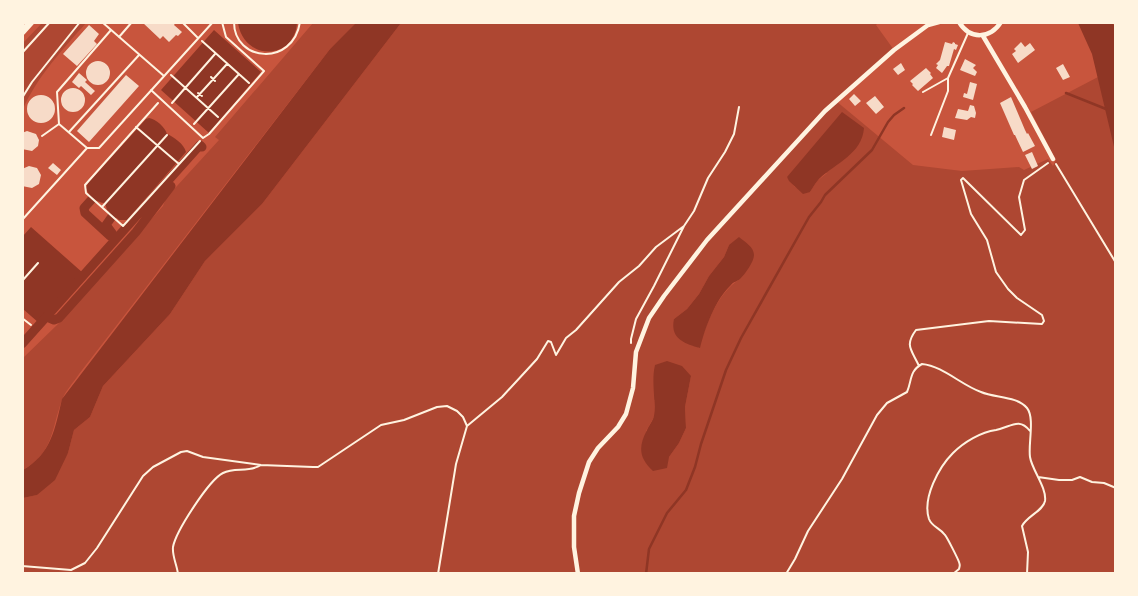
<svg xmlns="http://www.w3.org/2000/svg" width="1138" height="596" font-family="Arial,sans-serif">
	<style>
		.green { fill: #ae4732; fill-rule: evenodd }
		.water { fill: #8f3625 }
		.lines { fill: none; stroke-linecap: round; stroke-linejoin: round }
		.stream { stroke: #8f3625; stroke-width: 2.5 }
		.canal { stroke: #8f3625; stroke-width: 9 }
		.building { fill: #f7dbc8 }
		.path { stroke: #fff3e0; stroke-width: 2 }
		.service { stroke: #fff3e0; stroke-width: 2 }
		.minor { stroke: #fff3e0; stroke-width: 4.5 }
		.primary { stroke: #fff3e0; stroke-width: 7 }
	</style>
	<rect width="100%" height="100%" fill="#c8553d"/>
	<path class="green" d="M42,23H86C63,49 37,77 23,109V43Z
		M313,23H357L330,49L79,374C74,382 65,391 62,400C51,430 54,452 23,470V358L58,324L163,206L166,198L219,140L215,137Z
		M401,23H878L876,25L894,50L836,101L913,165L962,171L1019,167L1024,170L1048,159L1053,166L1056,160L1031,112L1098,77L1116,147L1115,573L23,574V498L37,495L68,453L74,430L90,417L103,386L170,314L205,261L262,204ZM827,173L817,181L810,192L795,187L787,177ZM729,245L740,279C718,292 706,324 699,348L674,319L687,309L699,294L709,276L724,257ZM691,376L685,407L686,428L679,443L669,457L646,431L654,417V400Z"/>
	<path class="water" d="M357,22L401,23L262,204L205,261L170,314L103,386L90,417L74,430L68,453L55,480L37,495L23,498V470C51,454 55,429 62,399L330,49Z
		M238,23V22L297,23C294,61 244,61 238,23Z
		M1078,23H1113L1116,30L1115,151L1092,54Z
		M214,30L261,72L209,133L161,90Z
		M842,112L864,128C862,154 836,163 819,179C815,183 813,188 810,192L803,194L789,181L787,177Z
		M149,118C156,119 165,127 167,134C174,137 184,144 186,152L127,220H119L107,210L105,203C97,203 88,196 86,188L88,183L146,119Z
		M31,227L83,273L39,323L23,309V236Z
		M739,237C745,242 754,247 754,255C754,262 745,274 740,279C738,281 733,282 731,285C715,300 705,328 700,348C683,343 670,338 674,319L687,309L699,294L709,276L724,257L729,245Z
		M667,361L682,366L691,376L685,407L686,428L679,443L669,457L667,468L653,471C639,458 638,447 647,430C649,425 653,421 654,416C656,399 651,382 655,365Z"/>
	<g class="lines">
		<path class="stream" d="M1066,93L1106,109
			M646,574L649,549L667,513L686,490L695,467L701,444L726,370L741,338L809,217L821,202L825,195L872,150L888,122L894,115L904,108"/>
		<path class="canal" d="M93,198L84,208L85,213L110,236
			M112,233L106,225L113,215
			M47,317L54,320L59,318L136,232L171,186
			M22,344L200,145L202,147"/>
	</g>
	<path class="building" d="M142,22H176L174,25L182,32L178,36L176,35L169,42L163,36L160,39Z
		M89,25L99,34L94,41L97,44L77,66L63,54Z
		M945,42L952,44L953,42L955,43V44L958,45L956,50L954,49L949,66H947L942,73L936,68L938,65L936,64L940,60Z
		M1021,42L1025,47L1030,43L1035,50L1018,63L1012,54L1016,51L1014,49Z
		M965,59L976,65L973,68L977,72L975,76L960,70Z
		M86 73a12 12 0 1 1 24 0a12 12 0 1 1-24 0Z
		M901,63L905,70L898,75L893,69Z
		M1063,64L1070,77L1063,80L1056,68Z
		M926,68L931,73L930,74L933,78L918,91L912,85L913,84L910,81Z
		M79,73L87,80L85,82L95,91L91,95L81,86L79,88L72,82Z
		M126,75L139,86L89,142L77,131Z
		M970,82L977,84L973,100L963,97L964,93L967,94Z
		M61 100a12 12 0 1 1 24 0a12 12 0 1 1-24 0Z
		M854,94L861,101L855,106L849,99Z
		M27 109a14 14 0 1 1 28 0a14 14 0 1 1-28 0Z
		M875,96L884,107L876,114L866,103Z
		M1011,97L1025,130L1027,134L1028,133L1035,146L1023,152L1015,135H1014L1000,103Z
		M970,105L974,106L976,113L975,118L971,117L967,120L955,118L958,109L968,111Z
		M944,127L956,130L954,140L942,137Z
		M27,131L36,134L39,140L38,146L32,151L22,149V133Z
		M1032,152L1038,166L1032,169L1025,155Z
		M53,163L61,170L57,175L48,168Z
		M29,166L37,168L41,175L39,184L32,188L22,186V169Z"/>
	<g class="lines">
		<path class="path" d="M202,41L249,83
			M22,53L50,22
			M171,75L218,117
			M211,77L215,81
			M198,93L202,96
			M197,97L227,64
			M22,98L32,82L80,22
			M158,103L85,185L86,193L123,226L200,141
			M172,103L215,54
			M194,124L239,74
			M136,127L179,164
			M1056,164L1116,263
			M102,207L167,135
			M22,281L38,263
			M631,343V339L636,319L654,286L684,226L694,211L708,178L725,152L734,134L739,107
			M919,366C912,350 904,346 916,330L989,321L1042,324L1044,321L1042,315L1017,298L1008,289L996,272L987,240L971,214L961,180L963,178L1021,235L1025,230L1019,197L1024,180L1048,163
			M1038,477L1059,480H1072L1080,477L1092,482L1104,483L1116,488
			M22,566L71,570L85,563L97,548L143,476L153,467L181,452L187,451L203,457L261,465L313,467H318L381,425L404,420L437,407L447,406L457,411L463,417L467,426
			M178,574C177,565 172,556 173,547C176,531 209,480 223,473C235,467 249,473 261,465
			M438,574L456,464L467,426L502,397L526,371L537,359L548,341L551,342L556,355L566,338L576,330L619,282L639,266L656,247L684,226
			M786,574L795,559L808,531L842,479L877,415L887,403L907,392C912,381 909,371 922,364C943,366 961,385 981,392C995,398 1017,396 1027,408C1035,418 1028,444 1030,457C1032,470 1047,488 1045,501C1043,511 1027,516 1022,526L1028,552L1027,574
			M953,574L959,569C960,565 960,565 959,562C958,559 947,537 945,535C940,528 932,527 929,519C922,498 939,467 953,453C964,442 981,432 996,430C1011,427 1019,417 1030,431"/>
		<path class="service" d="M102,22L164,76
			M182,22L198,38
			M234,22C234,62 293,67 300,22
			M119,37L132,22
			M151,90L203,138L209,134L264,71L226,37L222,22
			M923,92L948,78L968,33
			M59,124L57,92L111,30
			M69,132L139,55
			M931,135L948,91V78
			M42,136L59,124L87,148
			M22,220L87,148H99L213,22
			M22,318L31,325"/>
		<path class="minor" d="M959,22C970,40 990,39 1001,22
			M983,36L1025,107L1053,159
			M578,574L574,547V516L579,493L589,462L598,448L618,427L626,414L633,388L636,352L649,318L664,296L707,240L825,111L894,50L928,25L939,22"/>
		<path class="primary" d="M22,32L31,22"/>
	</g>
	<rect width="1138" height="596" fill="none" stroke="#fff3e0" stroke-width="48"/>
</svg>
